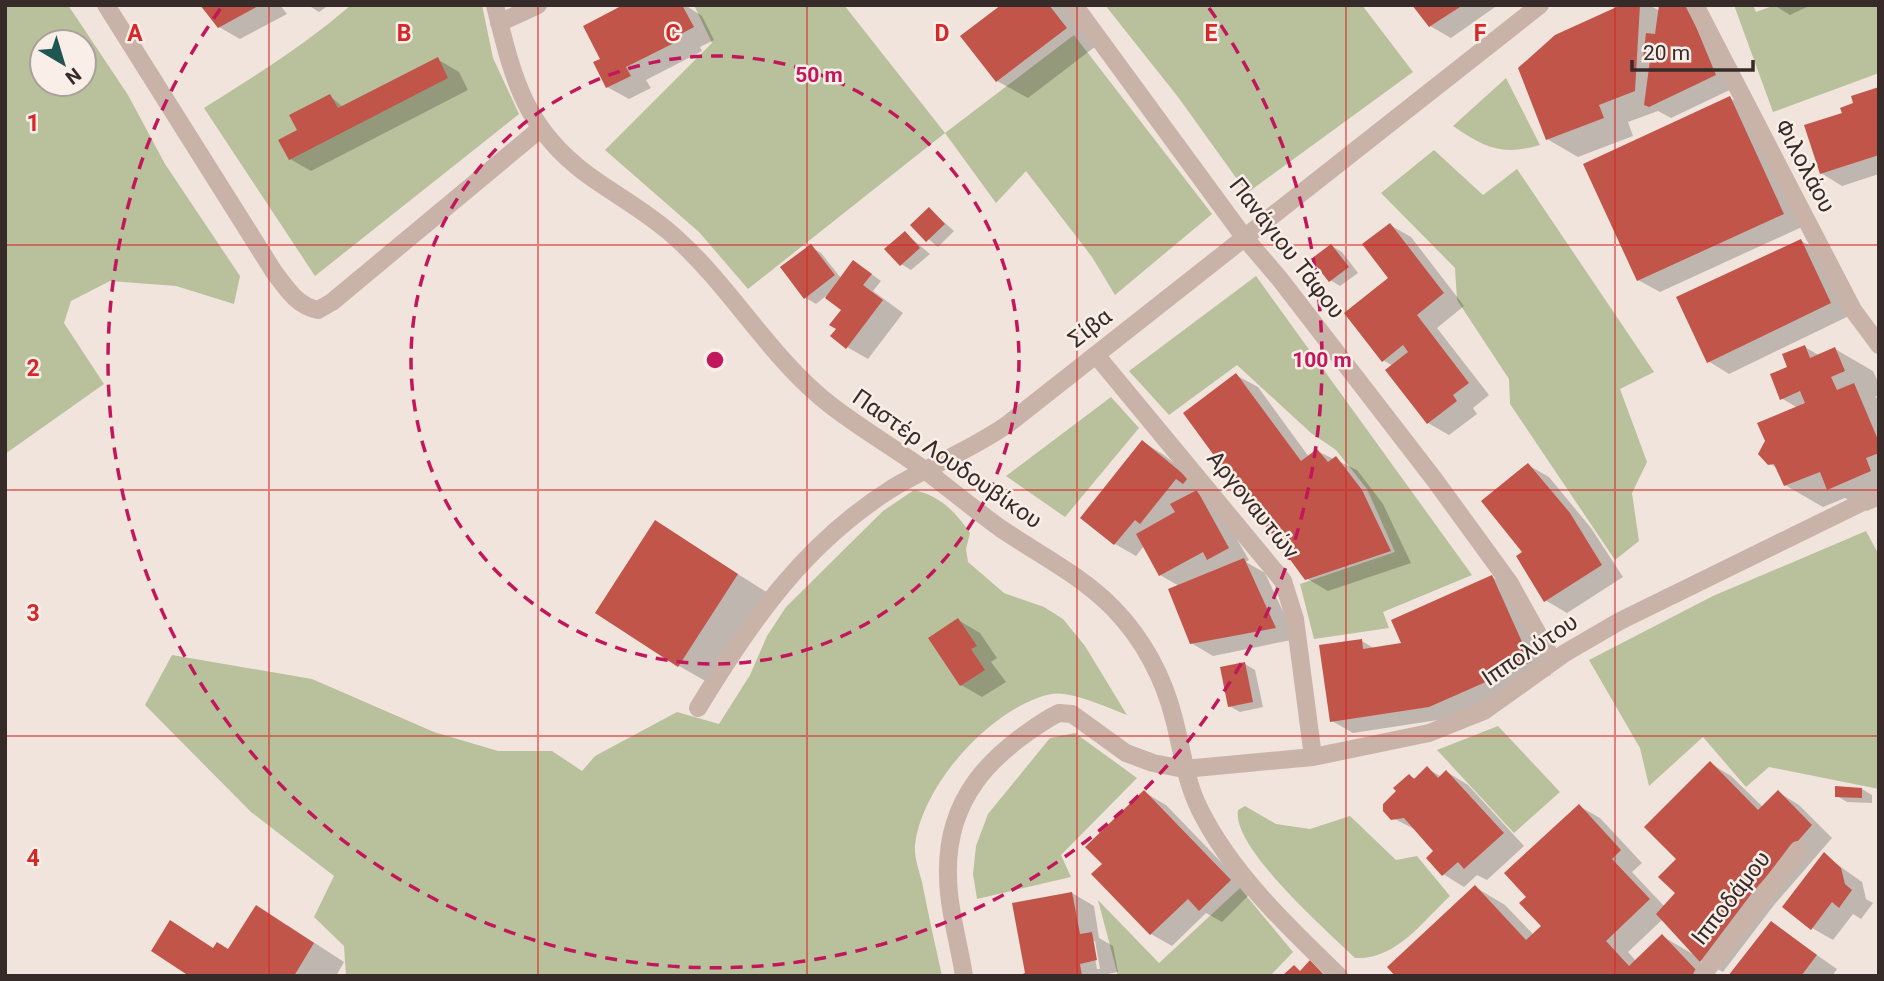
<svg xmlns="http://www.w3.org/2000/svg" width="1884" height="981" font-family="Roboto,sans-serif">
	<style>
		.green { fill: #b9c09c; fill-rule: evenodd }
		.shadow { fill: #0003; fill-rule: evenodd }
		.building { fill: #c25549 }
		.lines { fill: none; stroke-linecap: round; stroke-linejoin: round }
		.minor { stroke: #c9b3a8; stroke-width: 18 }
		.grid { fill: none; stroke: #d62828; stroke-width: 2; stroke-opacity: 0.55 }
		.ring { fill: none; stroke: #c2185b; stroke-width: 3.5; stroke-dasharray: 12 9 }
		.labels { text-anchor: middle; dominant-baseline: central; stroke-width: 5; stroke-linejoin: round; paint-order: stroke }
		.street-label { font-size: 23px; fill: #362b28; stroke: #f9efe8 }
		.grid-label { font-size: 23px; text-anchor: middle; font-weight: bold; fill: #d62828; stroke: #f9efe8; stroke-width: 5; stroke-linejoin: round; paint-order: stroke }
		.centre { fill: #c2185b; stroke: #f9efe8; stroke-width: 3.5 }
		.ring-label { font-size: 21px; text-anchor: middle; font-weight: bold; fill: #c2185b; stroke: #f9efe8; stroke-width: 5; stroke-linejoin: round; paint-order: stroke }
	</style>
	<rect width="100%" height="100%" fill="#f1e4dc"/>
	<path class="green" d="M5,5H68L128,95L165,164L240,276L234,304L176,286L110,281L71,301L64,323L104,384L5,454ZM42,42H84V84H42Z
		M351,5H482L493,58L519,114L315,276L204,108C255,76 305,45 351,5Z
		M694,5H844L945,133L1074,35L1212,214L1115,295L1092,257L1026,171L996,203L945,133L748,289L699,232L605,150L712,43Z
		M1105,5H1362L1413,72L1247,193L1178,97Z
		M1734,5H1753L1756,12L1775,5H1879V73L1773,112Z
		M1506,78L1540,145C1502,156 1485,148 1453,126Z
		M1434,150L1483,195L1517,169L1654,372L1620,389L1647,462L1632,493L1639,541L1615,560L1510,404L1509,379L1457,300L1455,268L1381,193Z
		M1256,276L1472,575L1383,612L1389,628L1314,639L1300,584L1395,552L1367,489L1336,450L1311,433L1237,365L1169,415L1129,371Z
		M1111,397L1139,428L1065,517L1006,476Z
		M914,490C940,496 955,511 970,533L966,549L968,562L1004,593L1044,607L1063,619L1085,646L1127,715C1109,708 1070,690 1051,694C991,707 922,785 915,845C914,857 919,870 922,882C928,913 935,944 942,976H346L344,946L314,917L334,876L251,812L145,705L172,655L312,679L434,732L498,751H552L582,771L595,756L677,712L719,724L750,675L767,636L786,607L883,511Z
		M1866,531L1879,555V789L1769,767L1746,787L1703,737L1649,786L1640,748L1589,660L1713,596Z
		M1498,726L1560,792L1514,833L1437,750Z
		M1075,733L1137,778L1061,855L1071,877L977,899L973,874L976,846L988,814L1050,738Z
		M1245,806L1276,824L1310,829L1350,816L1396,860L1417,856L1450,896C1421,923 1396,960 1355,958C1327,931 1231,847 1238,810Z
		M1240,888L1293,952L1270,976H1118L1098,900L1159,963Z"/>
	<path class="shadow" d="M203,5H280L287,14L240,39L219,27Z
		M308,5H329L319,12Z
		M627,5H685L702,16L714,40L700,47L702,51L646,80L651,88L629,99L607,87L602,59Z
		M1002,5H1072L1096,46L1028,98L997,81Z
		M1414,5H1498L1451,38L1430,26Z
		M1626,5H1649L1660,11L1694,5L1736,87L1671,118L1658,111L1628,122L1633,136L1578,157L1547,139Z
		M1774,5H1811L1790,15Z
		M437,59L459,72L468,90L311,171L290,159L299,130L330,96L344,108Z
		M1879,89V174L1842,186L1821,173L1844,114Z
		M1730,98L1751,110L1804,226L1660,292L1638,280Z
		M929,209L954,231L938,247L912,225Z
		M1390,225L1411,237L1464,306L1437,328L1489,395L1473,408L1477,414L1449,435L1428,423L1393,366L1383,360L1390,279Z
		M905,233L930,254L911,270L901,264Z
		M1801,241L1823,253L1851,315L1729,374L1708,361Z
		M1332,246L1342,252L1358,273L1340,286L1330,280Z
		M811,247L821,253L841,278L863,268L881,281L873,291L903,313L868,359L847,347L838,329L843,310L826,296L816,304L806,298Z
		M1805,347L1820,356L1835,349L1873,371L1879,384V395L1875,397L1879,399V506L1867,511L1845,498L1823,507L1785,485L1778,469L1769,463L1798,408L1781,398L1790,368Z
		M1236,375L1258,387L1309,457L1317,451L1357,470L1383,504L1411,563L1328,591L1306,578Z
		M1143,442L1164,455L1209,491L1249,560L1246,562L1265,573L1296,639L1213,656L1191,643L1179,586L1160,575L1144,546L1136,556L1115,544Z
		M1528,465L1549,477L1591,528L1623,577L1567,613L1545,600L1525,553Z
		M655,522L768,593L709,683L679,666Z
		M1492,577L1513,589L1551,675L1451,718L1353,733L1332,721L1362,641L1375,649L1403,644Z
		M958,620L980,633L997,658L991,662L1006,682L982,697L961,685Z
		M1245,664L1255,670L1263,707L1240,712L1229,706Z
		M1710,763L1731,776L1763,807L1778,792L1799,805L1832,838L1774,905L1723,972L1698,959L1713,976H1398L1475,887L1505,905L1534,935L1544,925L1529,897L1579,806L1600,818L1642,863L1632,872L1665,907L1678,893V859ZM1663,919L1696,956L1662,936L1636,961L1628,952Z
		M1428,769L1442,777L1447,772L1468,785L1524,846L1487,880L1477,875L1464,887L1443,874L1436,852L1418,831L1387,815L1409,776L1416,779Z
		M1862,789L1872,795V803L1847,802L1837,796Z
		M1144,792L1166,805L1251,893L1222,922L1206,913L1172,946L1151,934L1104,864Z
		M1824,855L1862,882L1866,899L1873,903L1861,919L1853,914L1833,940L1812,928Z
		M1072,893L1094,906L1099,938L1113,946L1118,972L1097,976H1023L1031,974ZM1092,941H1095L1100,969H1097Z
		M1771,923L1837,969L1832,976H1730Z
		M287,925L344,962L336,976H192L214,949L229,951Z"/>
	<path class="building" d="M200,5H260L218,28Z
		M623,5H682L694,27L679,35L682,39L626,67L631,76L606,88L593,62L600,59L583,26Z
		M1001,5H1049L1067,28L996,82L960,36Z
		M1412,5H1463L1429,27Z
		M1621,5H1640L1635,91L1599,105L1604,118L1546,140L1518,68L1555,35Z
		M1659,5H1687L1716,75L1649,107L1644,105L1650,60L1643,59L1646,33L1655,34Z
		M438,57L448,78L289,160L278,140L297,130L289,115L330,94L338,108Z
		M1879,87V155L1820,174L1804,125L1842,113L1840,108L1853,103L1851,96Z
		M1730,96L1784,214L1637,281L1583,164Z
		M929,207L945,224L926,242L910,225Z
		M1390,223L1444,293L1417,315L1469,383L1453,395L1457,401L1427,424L1385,370L1408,352L1403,345L1382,362L1344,313L1388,278L1362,244Z
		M905,231L920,248L900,266L884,249Z
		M1801,239L1831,303L1707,363L1676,297Z
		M811,244L835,275L804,299L780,267Z
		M1331,244L1349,267L1329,282L1311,259Z
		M853,260L872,274L863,285L883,300L846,349L830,336L836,329L829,325L841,310L825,298Z
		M1805,345L1810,358L1835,347L1845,371L1831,377L1837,390L1854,383L1879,442V453L1866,458L1871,471L1827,490L1820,472L1784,486L1774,464L1768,465L1758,454L1765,441L1757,423L1805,403L1800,391L1780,400L1770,374L1787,367L1782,354Z
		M1236,373L1301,461L1317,449L1328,462L1336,456L1362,490L1391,551L1305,580L1183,413Z
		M1142,440L1188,478L1183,484L1176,479L1140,524L1135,520L1114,545L1080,518Z
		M1528,463L1570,513L1602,565L1544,602L1516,556L1522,552L1481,501Z
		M1197,490L1229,548L1207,560L1203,552L1159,576L1136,534L1175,512L1170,504Z
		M655,520L738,574L678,667L595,613Z
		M1244,558L1276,628L1190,644L1168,589Z
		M1492,575L1531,662L1429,707L1330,722L1319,645L1362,639L1363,649L1401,643L1391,620Z
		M958,618L977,646L971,649L985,670L960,686L928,638Z
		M1245,662L1253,702L1228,707L1220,667Z
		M1710,761L1758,810L1778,790L1812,825L1752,893L1700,962L1656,914L1675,893L1658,877L1676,859L1644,827Z
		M1427,766L1438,778L1446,770L1504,833L1464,869L1458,862L1442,876L1426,858L1433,851L1404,818L1391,820L1383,811V804L1396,791L1393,788L1409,774L1414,779Z
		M1835,786L1862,788V798L1835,797Z
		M1144,790L1231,880L1199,911L1188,899L1150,935L1091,874L1102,864L1085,847Z
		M1579,804L1621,850L1612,859L1650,899L1606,941L1629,966L1662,934L1698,972L1694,976H1395L1387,967L1475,885L1526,940L1541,926L1519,903L1526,897L1504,873Z
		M1824,852L1841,868L1845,884L1852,890L1839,908L1832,902L1811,930L1782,907Z
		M1072,892L1080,934L1092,932L1097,960L1080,964L1082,976H1018L1025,973L1012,903Z
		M256,905L314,943L294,976H189L151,951L170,920L213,948L217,942L228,949Z
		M1771,921L1817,955L1801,976H1728Z
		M1310,960L1325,976H1282L1294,965L1300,971Z"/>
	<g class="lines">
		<path class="minor" d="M106,5L274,272C287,289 297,306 318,310L332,302L540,129
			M495,5C513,78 524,128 588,175C617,196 649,213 675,237C733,289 771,360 833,407C863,430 896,449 926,471C951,490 975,510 1000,528C1038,554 1081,575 1114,609C1143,639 1164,678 1174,719C1182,749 1185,779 1199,808C1230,872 1289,928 1339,976
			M1074,5L1244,237L1279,278L1434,479L1509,582L1553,661
			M1695,5L1853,310L1879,345
			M499,23L538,5
			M1096,355L1283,581L1295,619L1313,757
			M698,708C751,621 803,545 891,489C929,466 971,450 1008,424L1540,5
			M964,976C959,943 948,908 948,875C946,799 990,754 1051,717L1059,713L1072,714L1126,753L1153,763L1184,769L1313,757L1429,733L1484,711L1565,653L1620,621L1879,494
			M1702,976L1798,850"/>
	</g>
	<path class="grid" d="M269,5V976M538,5V976M807,5V976M1077,5V976M1346,5V976M1615,5V976M5,245H1879M5,490H1879M5,736H1879"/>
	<g class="ring">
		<circle cx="715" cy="360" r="304"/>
		<path d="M1209 8A607 607 0 1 1 221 8"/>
	</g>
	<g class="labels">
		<g class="street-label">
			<text transform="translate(1805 166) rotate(62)">Φιλολάου</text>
			<text transform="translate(1287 248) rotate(52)">Πανάγιου Τάφου</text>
			<text transform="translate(1090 328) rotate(-38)">Σίβα</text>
			<text transform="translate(947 459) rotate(35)">Παστέρ Λουδουβίκου</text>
			<text transform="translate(1253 505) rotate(51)">Αργοναυτών</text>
			<text transform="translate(1530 650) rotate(-34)">Ιππολύτου</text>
			<text transform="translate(1731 898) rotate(-52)">Ιπποδάμου</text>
		</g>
	</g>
	<g class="grid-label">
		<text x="135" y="41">A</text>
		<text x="404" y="41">B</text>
		<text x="673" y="41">C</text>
		<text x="942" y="41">D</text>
		<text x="1211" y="41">E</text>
		<text x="1480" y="41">F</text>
		<text x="33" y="131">1</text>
		<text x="33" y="376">2</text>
		<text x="33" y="621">3</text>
		<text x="33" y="866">4</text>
	</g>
	<circle cx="715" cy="360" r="10" class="centre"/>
	<g class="ring-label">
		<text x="819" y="82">50 m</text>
		<text x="1322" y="367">100 m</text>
	</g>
	<rect width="1884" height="981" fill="none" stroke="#362b28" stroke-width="14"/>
	<g transform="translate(63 63) rotate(142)"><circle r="33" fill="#f9efe8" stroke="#aba19b" stroke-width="2"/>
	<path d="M0-5L12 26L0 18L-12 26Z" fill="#1f5652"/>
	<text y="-10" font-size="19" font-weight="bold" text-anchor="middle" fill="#362b28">N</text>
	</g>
	<path d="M1632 60v10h121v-10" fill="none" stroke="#362b28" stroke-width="3.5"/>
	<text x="1643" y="60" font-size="21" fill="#362b28" stroke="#f9efe8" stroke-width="5" paint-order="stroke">20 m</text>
</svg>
